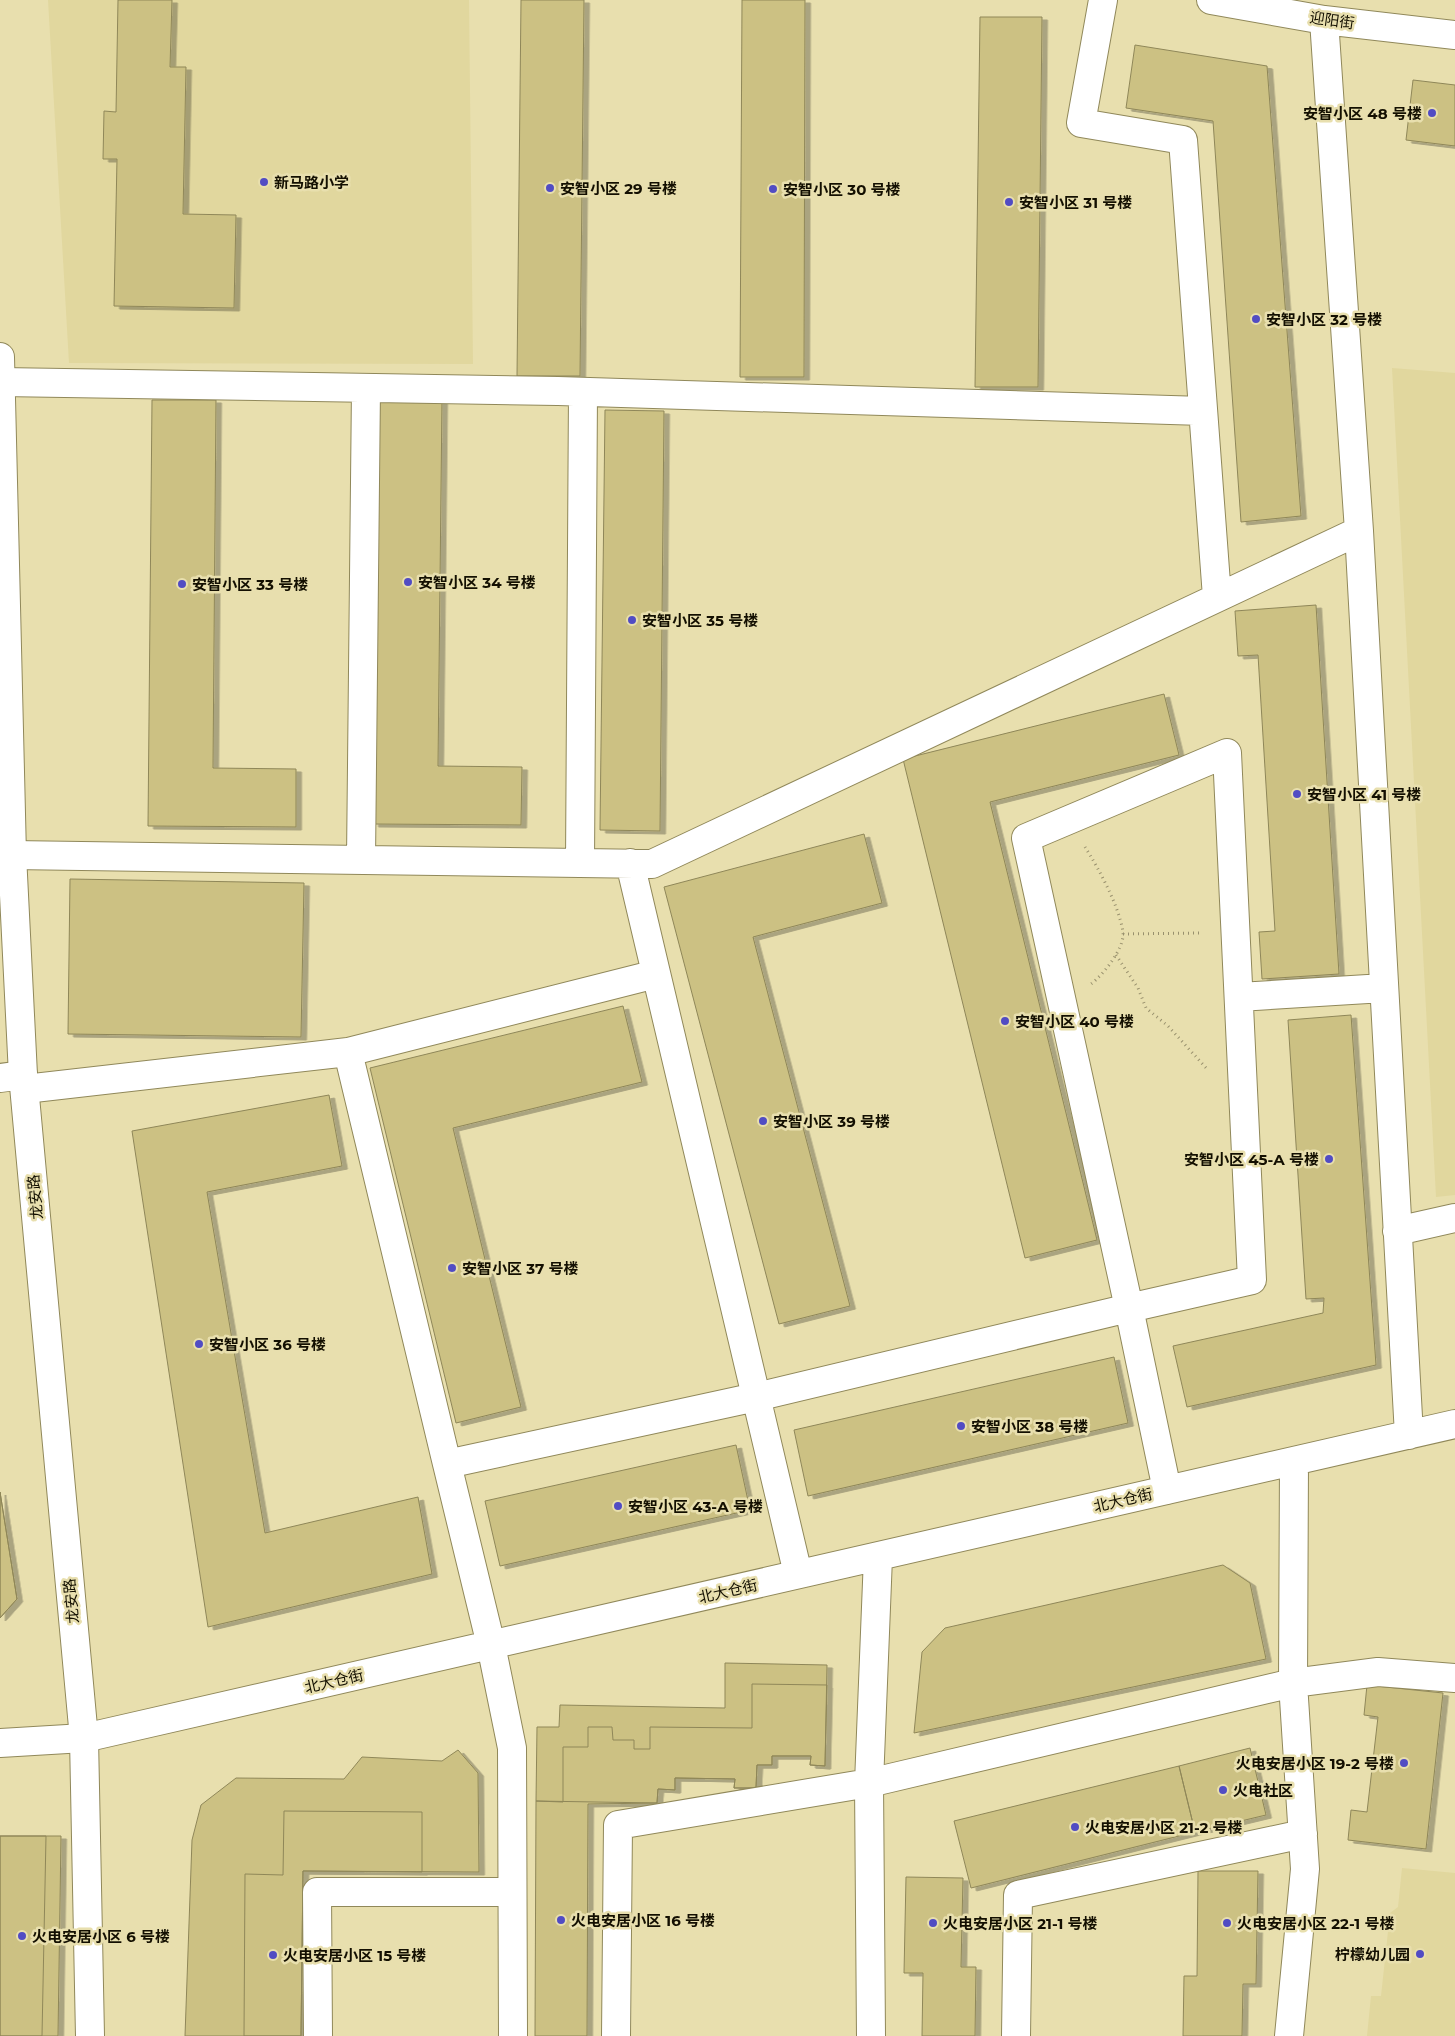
<svg xmlns="http://www.w3.org/2000/svg" width="1455" height="2036" font-family="Montserrat,'Noto Sans SC',sans-serif">
	<style>
		.built { fill: #e1d79e }
		.building { fill: #ccc183; stroke: #8f8759; filter: url(#shadow) }
		.lines { fill: none; stroke-linecap: round; stroke-linejoin: round }
		.minor-casing { stroke: #90885a; stroke-width: 30 }
		.tertiary-casing { stroke: #90885a; stroke-width: 30 }
		.path { stroke: #98906d; stroke-width: 3; stroke-dasharray: 1 4; stroke-linecap: butt }
		.minor { stroke: #fff; stroke-width: 28 }
		.tertiary { stroke: #fff; stroke-width: 28 }
		.poi-dot { fill: #514cc3; stroke: #e8dfae; stroke-width: 2 }
		.labels { text-anchor: middle; dominant-baseline: central; stroke-width: 5; stroke-linejoin: round; paint-order: stroke }
		.street-label { font-size: 15px; fill: #130f01; stroke: #e8dfae }
		.poi-label { font-size: 15px; font-weight: bold; fill: #130f01; stroke: #e8dfae; text-anchor: start }
	</style>
	<defs>
		<filter id="shadow"><feDropShadow dx="5.5" dy="3" stdDeviation="0" flood-color="#0004"/></filter>
	</defs>
	<rect width="100%" height="100%" fill="#e8dfae"/>
	<path class="built" d="M48,0H469L473,364L69,363Z
		M1392,368L1455,373V1195L1436,1197Z
		M1402,1868L1455,1873V2036H1367L1371,1996H1381L1390,1913L1398,1907Z"/>
	<path class="building" d="M118,0H172L170,67H186L183,214L236,215L234,308L114,306L117,159H103L104,111L116,112Z
		M521,0H584L580,376H517Z
		M742,0H805L804,377H740Z
		M980,17H1042L1038,387H975Z
		M1135,45L1267,66L1301,516L1241,522L1213,121L1126,108Z
		M1413,80L1455,85V146L1406,140Z
		M378,398L442,399L438,766L522,767L521,825L373,824Z
		M152,400H216L213,768L296,769V827L148,826Z
		M605,410L664,411L660,831L600,830Z
		M1316,605L1339,974L1262,979L1259,932L1275,931L1258,655L1238,656L1235,611Z
		M1164,694L1179,755L990,802L1097,1240L1025,1258L903,759Z
		M864,834L882,903L753,937L850,1306L779,1324L664,887Z
		M70,879L304,883L301,1037L68,1034Z
		M623,1006L642,1082L453,1128L521,1407L456,1423L370,1068Z
		M1351,1015L1376,1365L1187,1407L1173,1346L1323,1313L1324,1298L1306,1299L1288,1020Z
		M329,1095L342,1166L207,1192L265,1533L418,1497L432,1574L208,1627L132,1131Z
		M1114,1357L1128,1423L808,1496L794,1430Z
		M736,1445L750,1510L500,1566L485,1501Z
		M0,1492L17,1599L0,1618Z
		M0,1492L17,1599L0,1618Z
		M1223,1565L1250,1583L1266,1659L914,1733L922,1652L945,1628Z
		M725,1663L827,1665L825,1766L810,1765L811,1756H772V1765H757L756,1788H734L735,1779L675,1778V1790L658,1789L657,1803L536,1801L537,1727H559L560,1705L725,1708Z
		M752,1684L827,1685L825,1766L810,1765L811,1756H772V1765H757L756,1788H734L735,1779L675,1778V1790L658,1789L657,1803L588,1804L587,2036H535L536,1801L563,1802V1747H588V1727H612L613,1740H634V1749H650V1727L752,1728Z
		M1367,1685L1443,1693L1426,1849L1348,1840L1351,1810L1367,1812L1378,1717L1364,1715Z
		M1250,1748L1266,1815L1195,1832L1179,1766Z
		M458,1750L478,1773L479,1872L303,1871L301,2036H185L192,1840L201,1805L236,1778L344,1779L362,1757L442,1761Z
		M1179,1766L1195,1832L971,1888L954,1821Z
		M284,1811L422,1812V1872L303,1871L301,2036H244L245,1874L283,1875Z
		M0,1836H46L42,2036H0Z
		M0,1836H61L58,2036H0Z
		M1198,1871H1258L1256,1984H1243L1242,2036H1183L1184,1976H1197Z
		M906,1877L963,1878L961,1967H976L975,2036H922L923,1973H904Z"/>
	<g class="lines">
		<defs>
			<path id="minor" d="M1103,0L1081,123L1183,140L1217,597
				M1211,0L1324,20L1455,35
				M1324,20L1359,531
				M1,382L558,391L1203,411
				M12,855L652,864L1359,531L1409,1435
				M361,860L366,388
				M580,863L583,392
				M630,863L798,1574
				M1239,997L1384,988
				M348,1052L656,974
				M0,1078L23,1075
				M25,1089L348,1052L447,1464
				M1397,1231L1455,1218
				M878,1557L869,1783L1293,1683L1294,1461
				M0,1743L84,1738L1455,1424
				M318,2036L317,1892H512
				M513,2036L512,1748L491,1645L447,1464L756,1397L1129,1308L1026,838L1227,753L1252,1280L1129,1308L1167,1490
				M616,2036L618,1825L869,1783L871,2036
				M1016,2036L1018,1895L1303,1834
				M1289,2036L1305,1869L1293,1683L1378,1672L1455,1678"/>
			<path id="tertiary" d="M0,357L12,855L23,1075L84,1738L90,2036"/>
		</defs>
		<use href="#minor" class="minor-casing"/>
		<use href="#tertiary" class="tertiary-casing"/>
		<path class="path" d="M1085,847C1099,869 1119,906 1123,932C1125,948 1103,975 1091,984
			M1123,934L1202,933
			M1116,955L1138,988L1146,1008L1168,1026L1208,1070"/>
		<use href="#minor" class="minor"/>
		<use href="#tertiary" class="tertiary"/>
	</g>
	<g class="poi-dot">
		<circle cx="1432" cy="113" r="5"/>
		<circle cx="264" cy="182" r="5"/>
		<circle cx="550" cy="188" r="5"/>
		<circle cx="773" cy="189" r="5"/>
		<circle cx="1009" cy="202" r="5"/>
		<circle cx="1256" cy="319" r="5"/>
		<circle cx="408" cy="582" r="5"/>
		<circle cx="182" cy="584" r="5"/>
		<circle cx="632" cy="620" r="5"/>
		<circle cx="1297" cy="794" r="5"/>
		<circle cx="1005" cy="1021" r="5"/>
		<circle cx="763" cy="1121" r="5"/>
		<circle cx="1329" cy="1159" r="5"/>
		<circle cx="452" cy="1268" r="5"/>
		<circle cx="199" cy="1344" r="5"/>
		<circle cx="961" cy="1426" r="5"/>
		<circle cx="618" cy="1506" r="5"/>
		<circle cx="1404" cy="1763" r="5"/>
		<circle cx="1223" cy="1790" r="5"/>
		<circle cx="1075" cy="1827" r="5"/>
		<circle cx="561" cy="1920" r="5"/>
		<circle cx="933" cy="1923" r="5"/>
		<circle cx="1227" cy="1923" r="5"/>
		<circle cx="22" cy="1936" r="5"/>
		<circle cx="1420" cy="1954" r="5"/>
		<circle cx="273" cy="1955" r="5"/>
	</g>
	<g class="labels">
		<g class="street-label">
			<text transform="translate(1332 20) rotate(8)">迎阳街</text>
			<text transform="translate(35 1197) rotate(-95)">龙安路</text>
			<text transform="translate(1123 1500) rotate(-13)">北大仓街</text>
			<text transform="translate(728 1591) rotate(-13)">北大仓街</text>
			<text transform="translate(71 1601) rotate(-95)">龙安路</text>
			<text transform="translate(334 1681) rotate(-13)">北大仓街</text>
		</g>
		<g class="poi-label">
			<text x="1422" y="113" text-anchor="end">安智小区 48 号楼</text>
			<text x="274" y="182">新马路小学</text>
			<text x="560" y="188">安智小区 29 号楼</text>
			<text x="783" y="189">安智小区 30 号楼</text>
			<text x="1019" y="202">安智小区 31 号楼</text>
			<text x="1266" y="319">安智小区 32 号楼</text>
			<text x="418" y="582">安智小区 34 号楼</text>
			<text x="192" y="584">安智小区 33 号楼</text>
			<text x="642" y="620">安智小区 35 号楼</text>
			<text x="1307" y="794">安智小区 41 号楼</text>
			<text x="1015" y="1021">安智小区 40 号楼</text>
			<text x="773" y="1121">安智小区 39 号楼</text>
			<text x="1319" y="1159" text-anchor="end">安智小区 45-A 号楼</text>
			<text x="462" y="1268">安智小区 37 号楼</text>
			<text x="209" y="1344">安智小区 36 号楼</text>
			<text x="971" y="1426">安智小区 38 号楼</text>
			<text x="628" y="1506">安智小区 43-A 号楼</text>
			<text x="1394" y="1763" text-anchor="end">火电安居小区 19-2 号楼</text>
			<text x="1233" y="1790">火电社区</text>
			<text x="1085" y="1827">火电安居小区 21-2 号楼</text>
			<text x="571" y="1920">火电安居小区 16 号楼</text>
			<text x="943" y="1923">火电安居小区 21-1 号楼</text>
			<text x="1237" y="1923">火电安居小区 22-1 号楼</text>
			<text x="32" y="1936">火电安居小区 6 号楼</text>
			<text x="1410" y="1954" text-anchor="end">柠檬幼儿园</text>
			<text x="283" y="1955">火电安居小区 15 号楼</text>
		</g>
	</g>
</svg>
